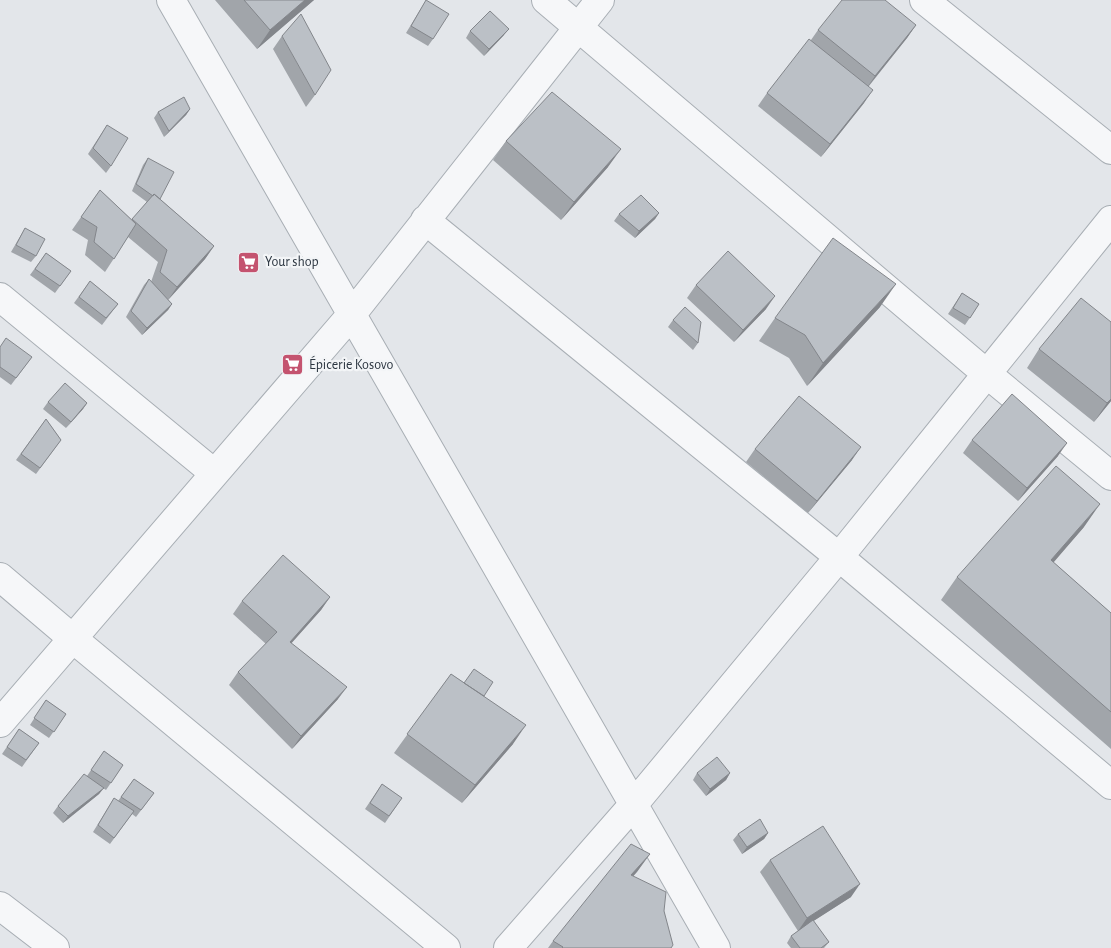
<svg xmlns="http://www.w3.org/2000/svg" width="1111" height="948" font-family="'Alegreya Sans',sans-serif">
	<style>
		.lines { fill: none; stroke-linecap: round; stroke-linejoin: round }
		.minor-casing { stroke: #a8aeb4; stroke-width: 30 }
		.minor { stroke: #f6f7f9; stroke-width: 28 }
		.wall { fill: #a1a5aa }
		.shaded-wall { fill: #83868b }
		.building { fill: #bbc0c6; stroke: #83868b }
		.labels { text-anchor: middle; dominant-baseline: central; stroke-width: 4.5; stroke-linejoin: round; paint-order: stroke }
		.poi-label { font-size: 14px; fill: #2c3641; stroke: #f3f5f7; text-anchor: start }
	</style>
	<rect width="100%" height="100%" fill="#e3e6ea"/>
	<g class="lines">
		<defs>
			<path id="minor" d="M171,0L716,948
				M546,0L987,374L1111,476
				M924,0L1111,150
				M425,220L839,557L1111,785
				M0,297L214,473
				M0,577L72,638L446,948
				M0,723L352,314L600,0
				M0,906L55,948
				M508,948L634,804L839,557L1111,220"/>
		</defs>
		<use href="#minor" class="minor-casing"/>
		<use href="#minor" class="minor"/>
	</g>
	<path class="wall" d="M215,0H314L257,49Z
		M426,0L433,39L428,46L406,33Z
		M916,25L907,38L869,86L864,103L821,157L758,106L767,93L811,40L818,30Z
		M470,31L504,35L484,56L466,38Z
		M282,36L315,95L306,107L273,49Z
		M190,109L186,115L164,137L154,118L158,112Z
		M107,125L111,166L106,173L88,154Z
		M506,141L608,167L561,220L493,160Z
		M148,158L160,199L214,246L205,259L168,300L172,304L168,310L142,335L126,317L144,285L149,279L151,282L158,262L128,237L105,272L85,255L88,240L72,230L100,190L132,220L147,202L132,191L143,165Z
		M659,213L655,219L635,238L614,221L619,214Z
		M25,228L36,256L31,262L11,252Z
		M46,253L71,271L55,293L30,275Z
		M90,281L118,304L102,325L74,303Z
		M696,285L766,309L734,342L687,298Z
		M962,293L979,304L965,325L948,314Z
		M880,307L807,386L789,358L759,341L775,318Z
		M673,320L698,343L693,350L668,327Z
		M1111,322V401L1094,422L1027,368L1039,349Z
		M0,347L32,357L11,385L0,377Z
		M48,402L87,403L83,409L66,428L43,409Z
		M46,419L61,440L36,474L16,460Z
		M972,440L1058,456L1018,501L963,453Z
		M755,449L852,460L808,513L746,462Z
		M1084,527L1053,562L1111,613V749L941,600L957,577Z
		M330,597L321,610L291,643L338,699L292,749L229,685L238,672L266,644L233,614L242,601Z
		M451,674L484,696L513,744L462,803L394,753Z
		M46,700L66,714L49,738L30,725Z
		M19,729L39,743L22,767L2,754Z
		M104,751L123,765L106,790L103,788L99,794L63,823L53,813L58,806L87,776Z
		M697,773H730L726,780L706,796L693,780Z
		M134,779L154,793L136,817L132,814L110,844L93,832L114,798L118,801Z
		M382,784L402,798L385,823L365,809Z
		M768,833L764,839L742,854L733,840L738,834Z
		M650,854L633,876L664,911L671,948H548L553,941Z
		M770,860L851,897L813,921L829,942L824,948H791L787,943L791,936L798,931L760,872Z"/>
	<path class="shaded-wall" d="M305,0H314L257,49L270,30Z
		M916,25L907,38L866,89L875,76Z
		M509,29L504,35L484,56L489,49Z
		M873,90L864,103L821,157L830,144Z
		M190,109L186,115L164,137L169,131Z
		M621,149L608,167L561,220L574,202Z
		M659,213L655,219L635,238L639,231Z
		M214,246L205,259L168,300L177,287Z
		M896,284L880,307L807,386L823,363Z
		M775,296L766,309L734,342L743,330Z
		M172,304L168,310L142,335L147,328Z
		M1111,399V401L1094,422L1107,403Z
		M87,403L83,409L66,428L71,422Z
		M1067,443L1058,456L1018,501L1027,488Z
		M861,447L852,460L808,513L817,501Z
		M1100,504L1084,527L1035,584L1051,560Z
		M330,597L321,610L281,655L290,642Z
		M347,687L338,699L292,749L301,736Z
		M526,725L513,744L462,803L475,785Z
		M730,773L726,780L706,796L710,789Z
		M104,788L99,794L63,823L68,816Z
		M768,833L764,839L742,854L747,847Z
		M650,854L637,872L618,893L631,875Z
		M860,884L851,897L798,931L807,918Z"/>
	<path class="building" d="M244,0H305L270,30Z
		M426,0L449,14L433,39L411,26Z
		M842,0H885L916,25L875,76L818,30Z
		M490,11L509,29L489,49L470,31Z
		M301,14L331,70L315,95L282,36Z
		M809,39L873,90L830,144L767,93Z
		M552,92L621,149L574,202L506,141Z
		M184,97L190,109L169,131L158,112Z
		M107,125L128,138L111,166L93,148Z
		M148,158L174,172L160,199L154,194L153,196L136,184Z
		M100,190L136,224L114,259L94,242L97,227L81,217Z
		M154,194L214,246L177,287L160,272L167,250L132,219Z
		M641,195L659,213L639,231L619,214Z
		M25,228L45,239L36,256L16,245Z
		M833,238L896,284L823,363L805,335L775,318Z
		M728,251L775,296L743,330L696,285Z
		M46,253L71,271L60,286L35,269Z
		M149,279L172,304L147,328L131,311Z
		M90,281L118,304L106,318L79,297Z
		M962,293L979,304L970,318L953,308Z
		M1081,298L1111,322V399L1107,403L1039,349Z
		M685,307L701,322L698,343L673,320Z
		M6,338L32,357L16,378L0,367V347Z
		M65,383L87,403L71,422L48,402Z
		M1012,394L1067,443L1027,488L972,440Z
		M799,396L861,447L817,501L755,449Z
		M46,419L61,440L40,468L21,454Z
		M1056,466L1100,504L1051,560L1111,613V712L957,577Z
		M283,555L330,597L290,642L347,687L301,736L238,672L277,632L242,601Z
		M474,669L493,682L484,696L464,683Z
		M451,674L526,725L475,785L407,734Z
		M46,700L66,714L54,732L34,718Z
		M19,729L39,743L26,760L7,747Z
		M104,751L123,765L111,783L91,770Z
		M717,757L730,773L710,789L697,773Z
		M84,774L104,788L68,816L58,806Z
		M134,779L154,793L141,810L121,797Z
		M382,784L402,798L389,816L370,803Z
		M114,798L134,811L114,838L98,825Z
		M760,819L768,833L747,847L738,834Z
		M823,826L860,884L807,918L770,860Z
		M631,844L650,854L631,875L666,892L664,911L673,945L671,948H562L563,947L553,941Z
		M813,920L829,942L821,948H800L791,936Z"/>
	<defs>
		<symbol id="supermarket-square" viewBox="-11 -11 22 22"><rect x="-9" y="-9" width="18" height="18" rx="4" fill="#c4536f" stroke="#f3f5f7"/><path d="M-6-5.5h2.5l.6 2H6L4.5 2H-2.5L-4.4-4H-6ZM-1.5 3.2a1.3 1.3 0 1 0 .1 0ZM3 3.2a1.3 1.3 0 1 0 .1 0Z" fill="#fff"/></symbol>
	</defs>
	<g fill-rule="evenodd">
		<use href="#supermarket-square" x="236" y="250" width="25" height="25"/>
		<use href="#supermarket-square" x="280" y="352" width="25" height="25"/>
	</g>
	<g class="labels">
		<g class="poi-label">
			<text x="265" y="262">Your shop</text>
			<text x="309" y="365">Épicerie Kosovo</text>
		</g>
	</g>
</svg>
